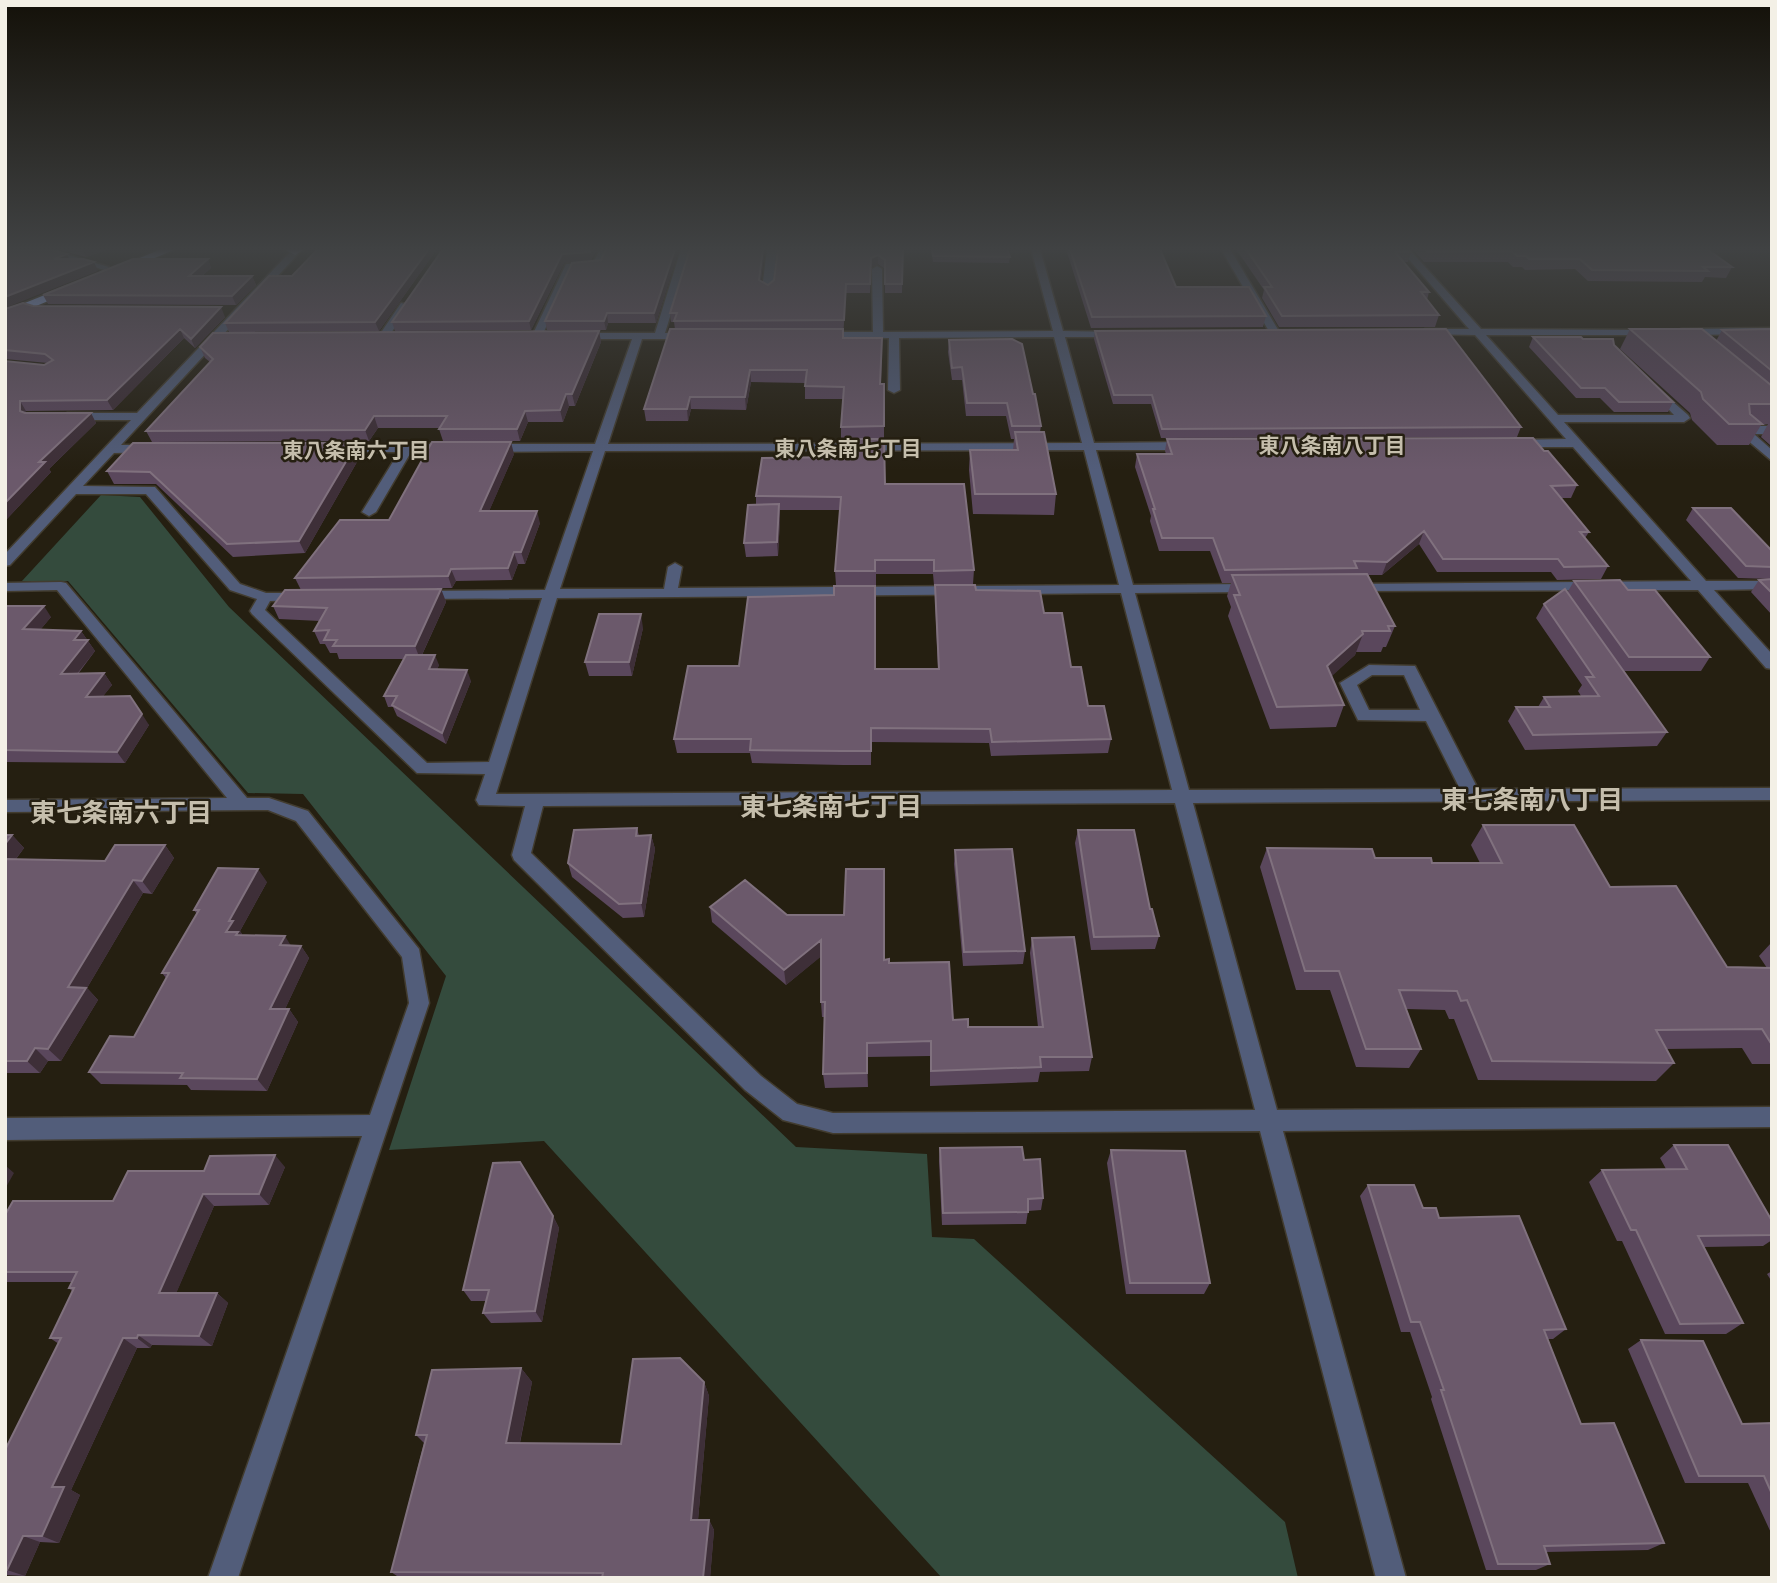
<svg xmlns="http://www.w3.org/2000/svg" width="1777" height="1583" font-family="Raleway,'Noto Sans JP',sans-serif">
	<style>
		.green { fill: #344b3d }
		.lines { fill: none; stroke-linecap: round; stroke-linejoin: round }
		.minor-casing { stroke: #423c2f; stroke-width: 3 }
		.highway-casing { stroke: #423c2f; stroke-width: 3 }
		.minor { fill: #525d7a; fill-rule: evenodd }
		.highway { fill: #97b2fa; fill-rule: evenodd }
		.wall { fill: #5a475c }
		.shaded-wall { fill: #3e2f38 }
		.building { fill: #6b596b; stroke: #80717e; stroke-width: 2 }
		.labels { text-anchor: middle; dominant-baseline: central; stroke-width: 5; stroke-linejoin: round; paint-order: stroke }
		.far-neighbourhood-label { font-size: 21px; font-weight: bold; fill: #c5beac; stroke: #251f11 }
		.neighbourhood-label { font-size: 26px; font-weight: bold; fill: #c5beac; stroke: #251f11 }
	</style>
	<rect width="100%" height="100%" fill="#251f11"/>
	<path class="green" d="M101,495L140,497L229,607L796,1147L927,1154L932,1237L974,1239L1285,1522L1298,1578H942L544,1141L389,1150L446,976L303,794L248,793L68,581H22Z"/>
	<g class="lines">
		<defs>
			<path id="minor" d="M34,249H48L109,267L104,270Z
				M681,249H691L665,333H690L695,336L690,339H642L608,444L1082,443L1054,337L899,338L900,390L894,393L888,390L889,338L816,337V333L820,332H873L872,269L877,266L882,269L883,332L1053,331L1031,249H1040L1063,331L1121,332V336L1117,337H1065L1094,443L1190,442L1196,446L1190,450H1096L1133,585L1250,584L1257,588L1250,592L1135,593L1189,790L1460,789L1426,721L1358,720L1340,683L1369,665L1415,666L1478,789L1772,788V800L1193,803L1277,1110L1772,1107V1127L1283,1131L1406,1578H1376L1260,1131L833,1133L783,1120L745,1090L514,860L512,855L525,806L479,805L476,800L485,774L417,773L252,614L250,611L257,599L230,590L146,494H76L10,565L5,566V554L131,420H71L67,419V413H137L292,250H298V254L121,445H150L154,446V452L114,453L83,486L155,487L240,584L266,593H307L309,596L307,599L302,600L270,601L265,610L427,763L489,762L542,598L421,599L414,595L421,591L545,590L593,451L490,452L484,448L490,444H595L632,339H578L573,336L578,333H655ZM1084,450L1119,585L678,588L682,567L675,563L668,567L664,589H560L605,451ZM1121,593L1172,790L496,794L557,598ZM1372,675H1404L1420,710H1369L1357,685ZM1175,803L1255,1110L833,1113L797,1104L761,1076L531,853L543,806Z
				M767,249H777L772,289L767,292L762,289Z
				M1221,249H1230L1280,333L1279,335L1270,333Z
				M1400,249H1409L1481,329L1657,330L1658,332L1653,335H1486L1558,415H1674L1650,390L1656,387L1688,415L1690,418L1684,422H1564L1706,581H1772V589L1714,590L1772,654V669L1766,668L1698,590L1347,591L1345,588L1352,584L1691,581L1573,447H1511L1509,444L1515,440L1566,439L1475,335L1421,334L1420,332L1425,329H1469Z
				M600,250L608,252L600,268L572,269L542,336L533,338L532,336L566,264L593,263Z
				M401,303L410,305L387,339H379L378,337Z
				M1772,328V334L1681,335L1676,332L1681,329Z
				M1743,426H1772V434H1754L1772,450V461L1739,433V427Z
				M451,444L457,448L455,451L411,452L376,512L369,516L362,512L399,452H336L330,448L336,444Z
				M61,582L66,583L247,798H269L308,811L419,949L429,1003L238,1578H208L362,1136L5,1140V1118L370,1115L409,1003L402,957L296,821L268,810L5,812V800L227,798L57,590L5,591V583Z"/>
			<path id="highway" d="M161,249H176L124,271L114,269Z
				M284,249H305L295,255Z
				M67,286L77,289L5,319V311Z"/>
		</defs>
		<use href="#minor" class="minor-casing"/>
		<use href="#highway" class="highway-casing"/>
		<use href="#minor" class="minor"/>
		<use href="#highway" class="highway"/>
	</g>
	<path class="wall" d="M56,249H109L86,257Z
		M318,249H437L379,331L229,332L225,323L292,276Z
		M605,249H679L656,323H608L606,330H547L545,321L601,260L606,249Z
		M690,249H765L761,281L768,285L903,249L902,293H885V269L878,264L871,267L870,293H846L843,338H882L881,384H884V439H841V427L843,399H805V383L751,382L746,410L691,409L688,421H646L644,409L675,329L674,322H671L670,313Z
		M931,249H1007L1010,257L1009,263L933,262Z
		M1066,249H1160L1176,287L1266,316L1263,327L1091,328Z
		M1236,249H1409L1411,252L1408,262H1404L1429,292L1427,300L1439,315L1435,327H1279L1262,298L1264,290Z
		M1412,249H1707L1732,267L1726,278L1705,277L1702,282L1588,281L1575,269L1525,270L1522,267H1513L1508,262H1424Z
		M596,251L591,260L564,263L531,330L395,331L392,322Z
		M208,259L211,268L202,276H252L256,285L236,305L48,304L43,295Z
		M33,306L225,317L195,348L184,338L113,410L26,411V413H91L96,423L49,469L51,472L5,521V361L44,365L48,363L5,359V309Z
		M1630,329L1716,341L1722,330L1772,329V445H1770L1761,437L1768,424L1761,425L1749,445H1717L1692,420L1690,413L1620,349Z
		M599,331L601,342L575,406H569L563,422H528L520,441H443L439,429L440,428H378L369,441L152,442L146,431L210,362L205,358L200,347Z
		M1095,331L1521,427L1517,437L1161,438L1151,404H1113L1094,339Z
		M1533,337L1583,339L1614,345L1673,402L1668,412H1614L1600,398H1576L1529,347Z
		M949,340L1033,394L1041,426L1040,432L1056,494L1054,515L973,514L969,470L970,450H1013L1014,439H1011L1006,416H966L962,380H952L948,352Z
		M1167,439L1544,451L1577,485L1571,498H1561L1589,532L1585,538L1608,566L1601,579L1557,580L1551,572H1437L1419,544L1382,575H1368L1395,626L1386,647H1383L1381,652H1356L1355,655L1331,676L1344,705L1336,727L1270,729L1228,616L1231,607L1227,596L1231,583H1222L1210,551H1159L1150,521L1151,516L1135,467L1137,454H1166L1165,451Z
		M357,443L361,455L305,553L233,557L156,484H114L107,471Z
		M514,454L489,511L540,523L525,564H518L512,580L456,581L452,588L301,590L295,578L389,520Z
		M885,484L974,570L973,584L934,585L933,574H876V585H836L835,571L840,510H780V518L778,556L746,557L744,543L756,505V496Z
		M1693,508L1772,567V615L1751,592L1759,580L1770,579L1738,578L1686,520Z
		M1574,581L1628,590L1710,657L1701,671H1623L1667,732L1657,746L1525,750L1508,721L1516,707H1538L1544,697L1581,696L1578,691L1582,685L1536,618L1544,604L1567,593Z
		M935,585L976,590L1044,613L1071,667L1088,706L1111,739L1108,753L991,756L989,743L871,742V765H843L752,763L750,753H677L674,739L876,669H938L935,599Z
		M441,589L446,602L422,655L439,665L437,669L471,681L446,744L397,716L393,707H388L384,696L403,659H339L337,653H330L325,644H320L314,631L320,621L279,619L273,606Z
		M5,606L51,617L40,630L81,631L95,651L78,674L104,673L112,685L103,696L149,725L125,763L5,762Z
		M643,628L632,676H589L585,662Z
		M1483,825L1610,887L1727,967L1767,968L1759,956L1772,942V1064H1752L1742,1048L1666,1049L1674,1063L1656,1081L1478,1080L1454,1019H1449L1445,1010L1406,1009L1421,1049L1409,1068L1356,1067L1330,990H1296L1260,867L1267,848L1432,863H1480L1471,845Z
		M637,828L639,836L651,835L655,849L644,917L623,918L572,877L568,863Z
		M1078,830L1150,909L1159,936L1155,949L1091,950L1075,843Z
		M5,835H12L24,848L16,859L105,861L165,845L174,858L152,894L143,893L87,988L98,1000L61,1061H48L40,1073H5Z
		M955,850L1025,951L1023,964L963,966L954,864Z
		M267,882L240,931L242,934L241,935L291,945L301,946L309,958L285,1009H289L298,1022L267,1091L191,1090L187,1085L101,1084L89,1072L134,1037L166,978L162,973L197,914L194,910Z
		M710,907L787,915L884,960L953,1020L968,1027H1038L1030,953L1032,938L1092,1057L1089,1071L1040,1072L1038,1082L930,1086V1056L867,1057L868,1087L825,1088L823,1074L825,1017H822L821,1002V956L786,985L712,922Z
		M1674,1145L1772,1221V1240L1763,1246L1704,1247L1743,1323L1726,1334H1665L1622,1241H1617L1589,1182L1602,1170L1666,1169L1660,1158Z
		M940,1148L1024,1160L1043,1198L1041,1210L1028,1211L1026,1224L942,1225L939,1161Z
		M1111,1150L1210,1283L1204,1294H1126L1107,1163Z
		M285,1167L269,1205L214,1206L176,1293H217L228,1303L212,1346L152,1345L150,1348H137L71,1490L80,1495L59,1543L40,1542L25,1576L5,1575V1450L59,1344L50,1338L73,1292L69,1288L72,1282H5V1215L113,1201L204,1171Z
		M1368,1185L1423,1208L1439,1218L1566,1329L1553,1339H1548L1581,1424L1664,1543L1648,1550L1546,1552L1550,1564L1536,1570H1486L1431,1399L1432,1397L1410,1332H1401L1360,1196Z
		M553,1216L559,1228L542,1322L491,1323L483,1313L486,1301H471L463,1290Z
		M1772,1271V1282L1767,1274Z
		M1641,1340L1742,1424L1772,1423V1535L1748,1483H1685L1628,1349Z
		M521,1368L532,1382L520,1443L621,1444L704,1382L709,1396L698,1520H709L714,1530L710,1578H400L391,1572L424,1443L416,1435Z"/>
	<path class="shaded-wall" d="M82,249H109L86,257Z
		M429,249H437L379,331L375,322Z
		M591,249H599L596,251L591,260L564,263L531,330L529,321L562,254Z
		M675,249H679L656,323L654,313Z
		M763,249H765L759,289V280Z
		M67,254L71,263L54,259Z
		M878,255V264L871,267L870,293L871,258Z
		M208,259L211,268L192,285L189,276Z
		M94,262L98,271L5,308V297Z
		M252,276L256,285L236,305L232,296Z
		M221,307L225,317L195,348L191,339Z
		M607,313L608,323L606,330L604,321Z
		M180,329L184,338L113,410L107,400Z
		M599,331L601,342L575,406L572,394Z
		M750,370L751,382L746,410L745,397Z
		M566,394L569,406L563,422L560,410Z
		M690,397L691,409L688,421L687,409Z
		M20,401L26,411V421L20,411Z
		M525,411L528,422L520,441L517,429Z
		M91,413L96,423L49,469L51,472L5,521V503L39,462Z
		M374,416L378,428L369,441L365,430Z
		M511,442L514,454L484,523L480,511Z
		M357,443L361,455L305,553L299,541Z
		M779,504L780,518L778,556L777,542Z
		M537,511L540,523L525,564L521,552Z
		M1424,531L1419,544L1382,575L1387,562Z
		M514,552L518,564L512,580L508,568Z
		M451,569L456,581L452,588L448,576Z
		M441,589L446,602L420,659L415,646Z
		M44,606L51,617L31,641L23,629Z
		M641,614L643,628L632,676L629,662Z
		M81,631L95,651L68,685L61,674L74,640Z
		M1363,634L1355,655L1319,688L1327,666Z
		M435,655L439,665L433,680L429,669Z
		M467,670L471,681L446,744L442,733Z
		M104,673L112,685L94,708L86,697Z
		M142,714L149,725L125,763L117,752Z
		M12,835L24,848L6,872L5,844Z
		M651,835L655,849L644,917L641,903Z
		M165,845L174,858L152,894L142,881Z
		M258,869L267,882L240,931L242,934L241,936L226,932L229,921Z
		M133,880L143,893L87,988L98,1000L61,1061L48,1049L68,987Z
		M285,936L293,949L280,945Z
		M821,940L823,955L786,985L784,970Z
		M301,946L309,958L279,1022L270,1009Z
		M289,1009L298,1022L267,1091L257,1079Z
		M35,1048L48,1061L40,1073L27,1061Z
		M275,1155L285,1167L269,1205L259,1194Z
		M6,1166L14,1173L5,1189V1169Z
		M203,1194L214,1206L172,1303L159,1293Z
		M553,1216L559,1228L542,1322L535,1311Z
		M217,1293L228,1303L212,1346L199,1336Z
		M138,1335L152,1345L150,1348L137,1338Z
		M123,1338L137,1348L71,1490L80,1495L59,1543L42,1536L52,1487Z
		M521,1368L532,1382L517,1456L506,1443Z
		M704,1382L709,1396L697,1531L691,1520Z
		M709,1520L714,1530L710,1578H703Z
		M23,1536L40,1542L25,1576L7,1570Z"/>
	<path class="building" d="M5,249H48L67,254L54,259H83L94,262L5,297Z
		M318,249H429L375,322L225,323L269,276H292Z
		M443,249H591L590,252L562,254L529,321L392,322Z
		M606,249H675L654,313H607L604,321H545L572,263L601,260Z
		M690,249H763L759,280L768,285L774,280L778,249H903L902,284H885V260L878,255L871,258L870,284H846L844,320L674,321L677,313H670Z
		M932,249H1007L1010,257L933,256Z
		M1070,249H1160L1176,287H1249L1266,316L1092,317Z
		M1246,249H1409L1411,252H1395L1429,292H1421L1439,315L1282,316L1264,287H1272Z
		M1425,249H1707L1732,267H1703L1708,271L1592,270L1580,259H1529L1526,256H1517L1512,251L1428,252Z
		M133,259H208L189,276H252L232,296L43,295Z
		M23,303L33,306L221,307L191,339L180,329L107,400L20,401V411L25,413H91L39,462H45L5,503V361L44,365L53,360L45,354L5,350V309Z
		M670,329H843V338H882L880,384H884V426L841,427L844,387L805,386L807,370H750L745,397H690L687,409H644Z
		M1446,329L1521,427L1162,429L1152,395H1114L1095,331Z
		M1630,329H1702L1772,386V404H1749L1750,414L1762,424H1729L1703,399L1701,392Z
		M1772,329V371L1722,330Z
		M599,331L572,394H566L560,410L525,411L517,429H439L447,416H374L365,430L146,431L213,359L200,347L213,333Z
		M1533,337H1581L1583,339H1613L1614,345L1673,402H1619L1605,388H1581Z
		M1012,339L1022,344L1033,394H1035L1041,426H1012L1007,403H967L962,367L952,368L949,340Z
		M1015,432H1044L1056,494H975L970,450H1018Z
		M1533,438L1544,451H1548L1577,485L1551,486L1589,532H1580L1608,566L1564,567L1558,559H1443L1424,531L1387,562L1354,561L1357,568L1225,570L1213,538H1162L1153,509H1155L1137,454H1172L1167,439Z
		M839,439H884L885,484H964L974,570L934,571V560H875V571H835L841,497L756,496L762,458L838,457Z
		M432,442H511L480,511H537L521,552H514L508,568L451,569L448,576L295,578L340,520H389Z
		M133,443H357L299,541L227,544L150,472L107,471Z
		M779,504L777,542L744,543L748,505Z
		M1693,508H1731L1772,551V567L1746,566Z
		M1367,574L1395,626H1388L1390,631H1362L1363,634L1327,666L1344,705L1277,707L1234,595H1240L1232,575Z
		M1772,579V593L1759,580Z
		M1620,580L1628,590H1655L1710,657H1629L1574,581Z
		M935,585H975L976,590L1040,591L1044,613H1062L1071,667H1081L1088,706H1104L1111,739L992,742L990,729L871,728V751H842L750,750L751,739H674L688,666H739L748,597L834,595V586H875V669H939Z
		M441,589L415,646H333L337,640H324L329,630L314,631L327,608L273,606L285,590Z
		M1565,589L1667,732L1533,735L1516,707H1550L1544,697L1599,696L1586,677H1594L1544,604Z
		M5,606H44L23,629L81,631L74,640H88L61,674L104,673L86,697L130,696L142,714L117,752L5,750Z
		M599,614H641L629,662H585Z
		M406,655H435L429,669L467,670L442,733L392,705L397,696H384Z
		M1483,825H1574L1610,887L1676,886L1727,967L1772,968V1045L1762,1029L1656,1030L1674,1063L1492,1061L1467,1000L1461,1001L1457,991L1399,990L1421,1049H1366L1339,971H1305L1267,848L1372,849L1375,858H1431L1432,863H1502Z
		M637,828L636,836L651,835L641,903L619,904L568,863L574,830Z
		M1078,830H1134L1150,909H1152L1159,936L1094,937Z
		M5,835H12L5,844Z
		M115,845H165L142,881L133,880L68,987L86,988L48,1049L35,1048L27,1061H5V859L105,861Z
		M1012,849L1025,951L964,952L955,850Z
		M218,868L258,869L229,921H233L226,932H238L236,935L285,936L280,945L301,946L270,1009H289L257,1079L180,1078L183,1073L89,1072L110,1036L134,1037L169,973H162L199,910H194Z
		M846,869H884V960L889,959V963L949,962L953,1020L968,1019V1027H1043L1032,938L1074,937L1092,1057H1040L1041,1067L931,1071V1041L867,1043V1073L823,1074L825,1002H821V940L784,970L710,907L745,880L787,915H844Z
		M1674,1145H1728L1772,1221V1235L1698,1236L1743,1323L1680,1324L1636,1230H1631L1602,1170L1687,1169Z
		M1022,1147L1024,1160L1040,1159L1043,1198L1028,1199V1212L943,1213L940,1148Z
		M1111,1150L1185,1151L1210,1283H1130Z
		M275,1155L259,1194H203L159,1293H217L199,1336L138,1335L137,1338H123L52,1487H64L42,1536H23L7,1570H5V1450L61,1338H50L74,1288H69L77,1272H5V1215L13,1201H113L128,1171H204L210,1156Z
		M520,1162L553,1216L535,1311L483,1313L489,1290H463L493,1163Z
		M1368,1185H1414L1423,1208H1436L1439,1218L1519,1216L1566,1329L1544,1330L1581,1424L1614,1423L1664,1543L1544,1546L1550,1564H1498L1441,1390H1444L1420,1322H1411Z
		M1641,1340L1703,1341L1742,1424L1772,1423V1494L1764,1476H1699Z
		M680,1358L704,1382L691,1520H709L703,1578H602L603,1573L391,1572L427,1435H416L432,1370L521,1368L506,1443L621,1444L633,1359Z"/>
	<linearGradient id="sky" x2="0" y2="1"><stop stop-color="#141109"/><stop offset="0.53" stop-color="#404243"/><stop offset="1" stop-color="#404243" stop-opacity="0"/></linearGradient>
	<rect width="1777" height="470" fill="url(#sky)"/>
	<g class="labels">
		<g class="far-neighbourhood-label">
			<text x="1332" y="445">東八条南八丁目</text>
			<text x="848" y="448">東八条南七丁目</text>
			<text x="356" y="450">東八条南六丁目</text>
		</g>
		<g class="neighbourhood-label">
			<text x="1532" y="800">東七条南八丁目</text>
			<text x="831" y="807">東七条南七丁目</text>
			<text x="121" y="813">東七条南六丁目</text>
		</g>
	</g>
	<rect width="1777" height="1583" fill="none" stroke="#f3f0e6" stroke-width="14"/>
</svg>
